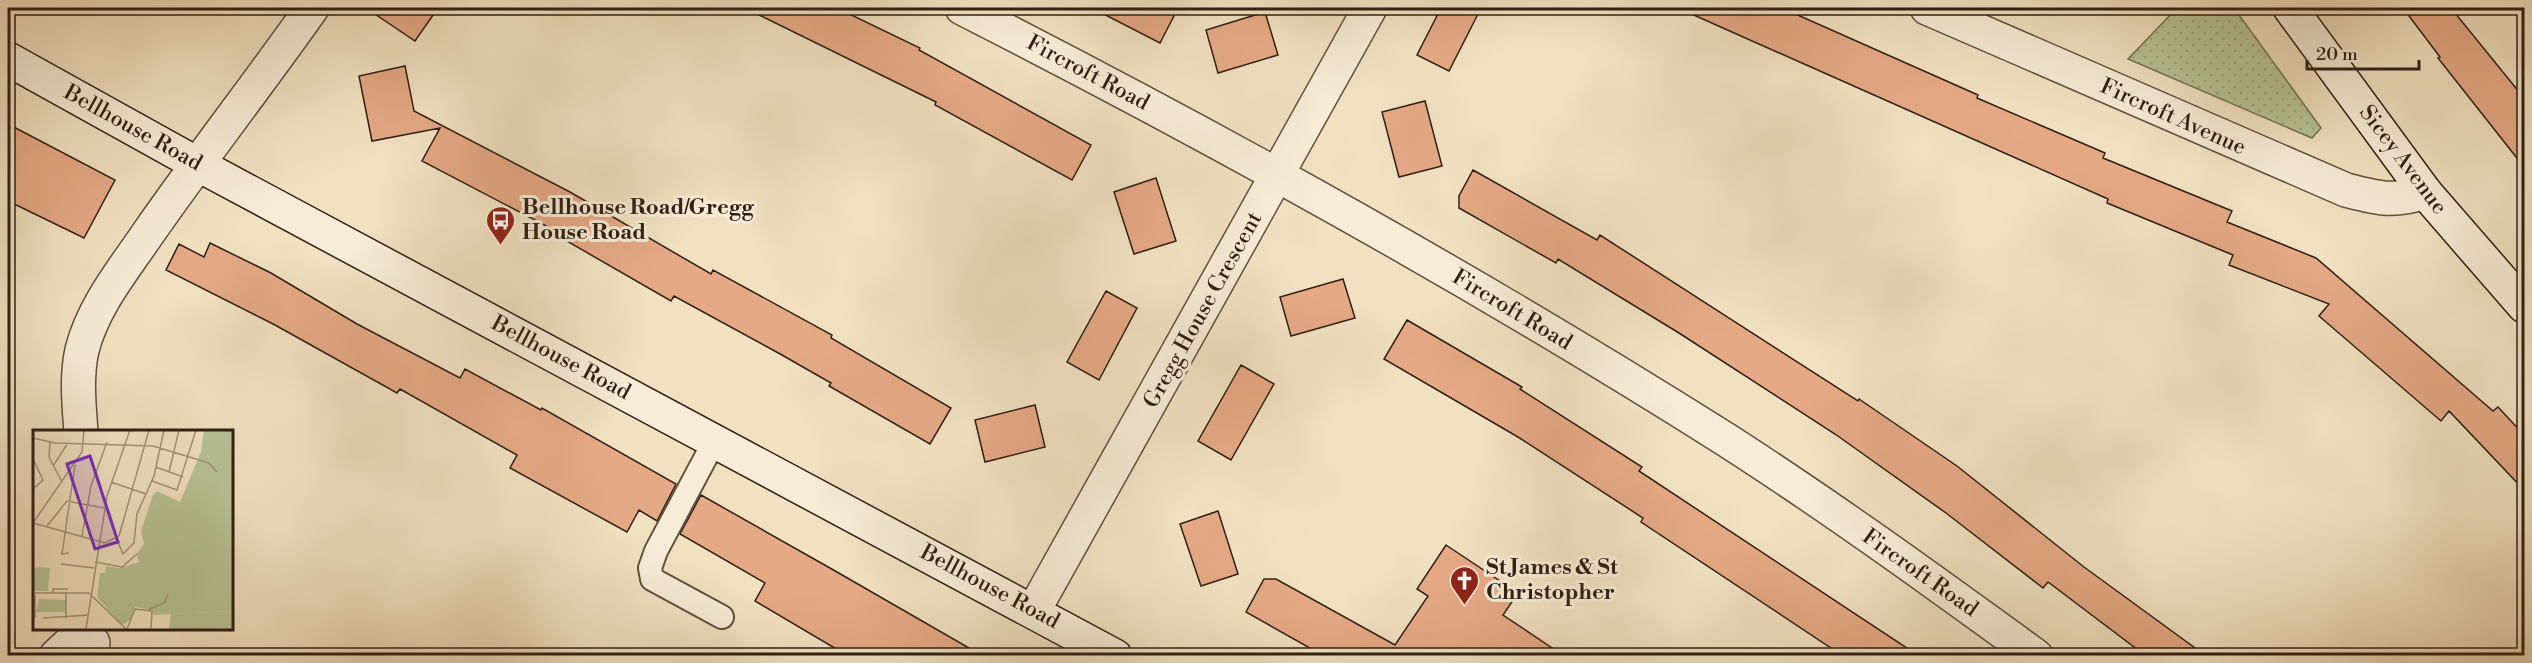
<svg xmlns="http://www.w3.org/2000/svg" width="2532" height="663" font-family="'Libre Bodoni',serif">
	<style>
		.grass { fill: url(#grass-dots); stroke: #737155; stroke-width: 1.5 }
		.building { fill: #e5a985; stroke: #2f1f14; stroke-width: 1.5 }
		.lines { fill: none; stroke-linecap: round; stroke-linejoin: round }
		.lane-casing { stroke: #60503f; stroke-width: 26 }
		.street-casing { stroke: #60503f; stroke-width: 36 }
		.secondary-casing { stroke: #2f1f14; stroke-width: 36 }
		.lane { stroke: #f6ecd7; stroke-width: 22 }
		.street { stroke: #f6ecd7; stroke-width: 33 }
		.secondary { stroke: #f6ecd7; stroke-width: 33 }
		.labels { text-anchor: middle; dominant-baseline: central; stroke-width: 6; stroke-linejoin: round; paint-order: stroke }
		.street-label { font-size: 22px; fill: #2f1f14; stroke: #f6ecd7 }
		.poi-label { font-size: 22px; font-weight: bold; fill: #2f1f14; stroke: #f6ecd7; text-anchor: start }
		.inset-road { fill: none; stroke: #a3937c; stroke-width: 1.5 }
		.view { fill: #7b2cbf; fill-opacity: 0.15; stroke: #7b2cbf; stroke-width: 3 }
		.inset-edge { fill: none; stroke: #2f1f14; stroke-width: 3 }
	</style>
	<defs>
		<pattern id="grass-dots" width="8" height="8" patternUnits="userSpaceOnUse" patternTransform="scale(1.5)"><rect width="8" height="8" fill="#b7c396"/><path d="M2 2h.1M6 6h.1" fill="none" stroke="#9ea780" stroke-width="1.8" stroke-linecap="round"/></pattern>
	</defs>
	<rect width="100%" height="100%" fill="#f1e1c1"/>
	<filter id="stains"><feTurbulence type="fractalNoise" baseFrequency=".00333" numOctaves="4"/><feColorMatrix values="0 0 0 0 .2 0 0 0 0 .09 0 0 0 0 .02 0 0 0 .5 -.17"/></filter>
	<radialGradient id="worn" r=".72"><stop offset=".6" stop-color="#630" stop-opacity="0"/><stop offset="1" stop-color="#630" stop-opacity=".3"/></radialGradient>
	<path class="grass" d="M2177,8H2234L2321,128L2312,138L2128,59Z"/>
	<path class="building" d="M366,8H438L415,41Z
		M745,8H837L920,48L919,50L1091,145L1072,180L935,105L936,102Z
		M1092,8H1178L1160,43Z
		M1441,8H1481L1449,71L1417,55Z
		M1678,8H1782L1978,95L1977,98L2105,153L2103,158L2232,211L2227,222L2316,258L2493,411L2498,407L2524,435V490L2449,411L2441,421L2319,316L2329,304L2229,265L2233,255L2107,203L2108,199Z
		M2403,8H2451L2524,98V167L2438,58L2440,57Z
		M1265,12L1278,55L1218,73L1206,30Z
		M405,66L414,111L570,192L711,274L713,270L832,335L831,338L951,408L930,444L829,386L831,383L782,355L674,296L671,301L553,233L554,230L422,161L440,128L372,141L359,76Z
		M1425,101L1442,166L1399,177L1382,112Z
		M8,124L115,180L84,238L8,201Z
		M1473,170L1597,240L1600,235L1858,401L1859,399L1957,466L2084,567L2206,656H2146L2048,582L2043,588L1946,513L1835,434L1679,333L1558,259L1556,263L1459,208V196Z
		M1156,178L1176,241L1134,254L1114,192Z
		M210,243L271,273L357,324L460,378L465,369L541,410L542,408L676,484L657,521L639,510L627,532L510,468L517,455L400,389L397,393L275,325L166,270L179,244L204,257Z
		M1343,279L1355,318L1291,336L1280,297Z
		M1106,291L1137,308L1099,380L1067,362Z
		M1407,320L1522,387L1520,389L1642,467L1639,471L1919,656H1843L1641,522L1643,518L1518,437L1384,359Z
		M1241,365L1274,384L1231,460L1198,441Z
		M1035,405L1045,447L985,462L975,420Z
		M701,495L830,568L983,656H848L755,601L765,583L680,534Z
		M1218,511L1238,574L1201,586L1180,524Z
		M1446,545L1518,593L1503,615L1564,656H1324L1246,612L1264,579H1276L1395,645L1428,596L1417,589Z"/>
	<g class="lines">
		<defs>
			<path id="lane" d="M715,440L656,551L650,568L652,579L722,617"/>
			<path id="street" d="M962,8C1223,141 1478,283 1725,439C1831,507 1934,582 2036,656
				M1927,8L2346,190C2377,198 2393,203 2425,192
				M81,432C79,405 76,377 82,350C93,306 124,269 149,232C202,156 259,83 312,8
				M1034,610L1370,8
				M56,656L70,643H93"/>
			<path id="secondary" d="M2290,8L2425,192L2524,306
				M8,59L197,164L1115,656"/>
		</defs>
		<use href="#lane" class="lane-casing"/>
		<use href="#street" class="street-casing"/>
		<use href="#secondary" class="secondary-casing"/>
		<use href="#lane" class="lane"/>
		<use href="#street" class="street"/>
		<use href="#secondary" class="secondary"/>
	</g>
	<defs>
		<symbol id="bus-pin" viewBox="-11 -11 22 30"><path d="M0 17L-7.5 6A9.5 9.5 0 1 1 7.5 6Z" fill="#8f2418" stroke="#f6ecd7"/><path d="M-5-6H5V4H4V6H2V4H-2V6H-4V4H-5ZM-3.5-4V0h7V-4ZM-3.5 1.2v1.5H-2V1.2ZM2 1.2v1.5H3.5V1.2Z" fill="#fff"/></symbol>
		<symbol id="church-pin" viewBox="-11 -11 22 30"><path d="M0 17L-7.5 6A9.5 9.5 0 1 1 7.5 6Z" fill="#8f2418" stroke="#f6ecd7"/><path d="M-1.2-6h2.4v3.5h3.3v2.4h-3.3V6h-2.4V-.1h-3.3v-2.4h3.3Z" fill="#fff"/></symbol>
	</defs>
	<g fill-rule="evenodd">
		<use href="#bus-pin" x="484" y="204" width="33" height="45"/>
		<use href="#church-pin" x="1448" y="564" width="33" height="45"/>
	</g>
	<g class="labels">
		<g class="street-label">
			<text transform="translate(1088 73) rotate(28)">Fircroft Road</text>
			<text transform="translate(2173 117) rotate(24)">Fircroft Avenue</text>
			<text transform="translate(133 128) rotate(29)">Bellhouse Road</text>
			<text transform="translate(2403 160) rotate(53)">Sicey Avenue</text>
			<text transform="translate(1203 310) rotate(-61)">Gregg House Crescent</text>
			<text transform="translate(1512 310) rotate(31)">Fircroft Road</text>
			<text transform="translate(561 358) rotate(28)">Bellhouse Road</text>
			<text transform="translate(1920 573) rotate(35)">Fircroft Road</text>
			<text transform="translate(990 587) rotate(28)">Bellhouse Road</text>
		</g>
		<g class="poi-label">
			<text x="522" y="207">Bellhouse Road/Gregg<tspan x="522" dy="25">House Road</tspan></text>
			<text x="1486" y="567">St James &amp; St<tspan x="1486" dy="25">Christopher</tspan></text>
		</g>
	</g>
	<g transform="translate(33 430)">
		<rect width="200" height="200" fill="#f1e1c1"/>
		<path d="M199,181V199H136L138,184Z" fill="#b7c396"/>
		<path d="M171,0H199V181L120,185L119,180L102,177L97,190L89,195L64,167L67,143H72L73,136L86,138L106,132L104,124L111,114L108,101L120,65L124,61L147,72L168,22ZM4,137L17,138L15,161H0V140Z" fill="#b7c396"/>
		<path d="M123 96a8 8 0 1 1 16 0a8 8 0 1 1-16 0ZM107 165a10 10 0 1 1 20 0a10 10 0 1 1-20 0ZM6,169L33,170L32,182H3Z" fill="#b7c396"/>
		<path class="inset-road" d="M0,8L22,13L120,16L176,33L184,42M17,12L16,27L29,52M0,29L10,50L0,59M20,36L35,13M123,37L150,47M136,42L146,0M119,51L144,60L163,0M78,52L113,64M0,93L49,22L51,0M0,93L72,113L86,106M14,96L34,71L71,78M49,106L58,56L74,12M86,106L116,0M84,110L90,124L101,113L104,84L121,46L131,0M36,123L29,124L42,35M62,132L89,137L104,124M28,134L61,138M0,163H56L93,199M20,163V159H35M2,165V188M115,180L132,172L135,164M10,188L56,185M33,188V162M53,199L74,66L97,0M94,199L102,179L119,181L118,199"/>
		<path class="view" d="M57,26L85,112L62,119L34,34Z"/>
		<rect width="200" height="200" class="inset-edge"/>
	</g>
	<rect width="2532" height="663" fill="none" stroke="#f1e1c1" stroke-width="30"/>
	<rect x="9" y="9" width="2514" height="645" fill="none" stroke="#2f1f14" stroke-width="3"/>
	<rect x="15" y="15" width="2502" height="633" fill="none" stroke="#2f1f14" stroke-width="1.5"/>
	<path d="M2307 60v9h112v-9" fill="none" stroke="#2f1f14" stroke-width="3"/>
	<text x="2316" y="60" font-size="18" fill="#2f1f14" stroke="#f6ecd7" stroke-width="4.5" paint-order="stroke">20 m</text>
	<rect width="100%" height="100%" filter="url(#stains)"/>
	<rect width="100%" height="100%" fill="url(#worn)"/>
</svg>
